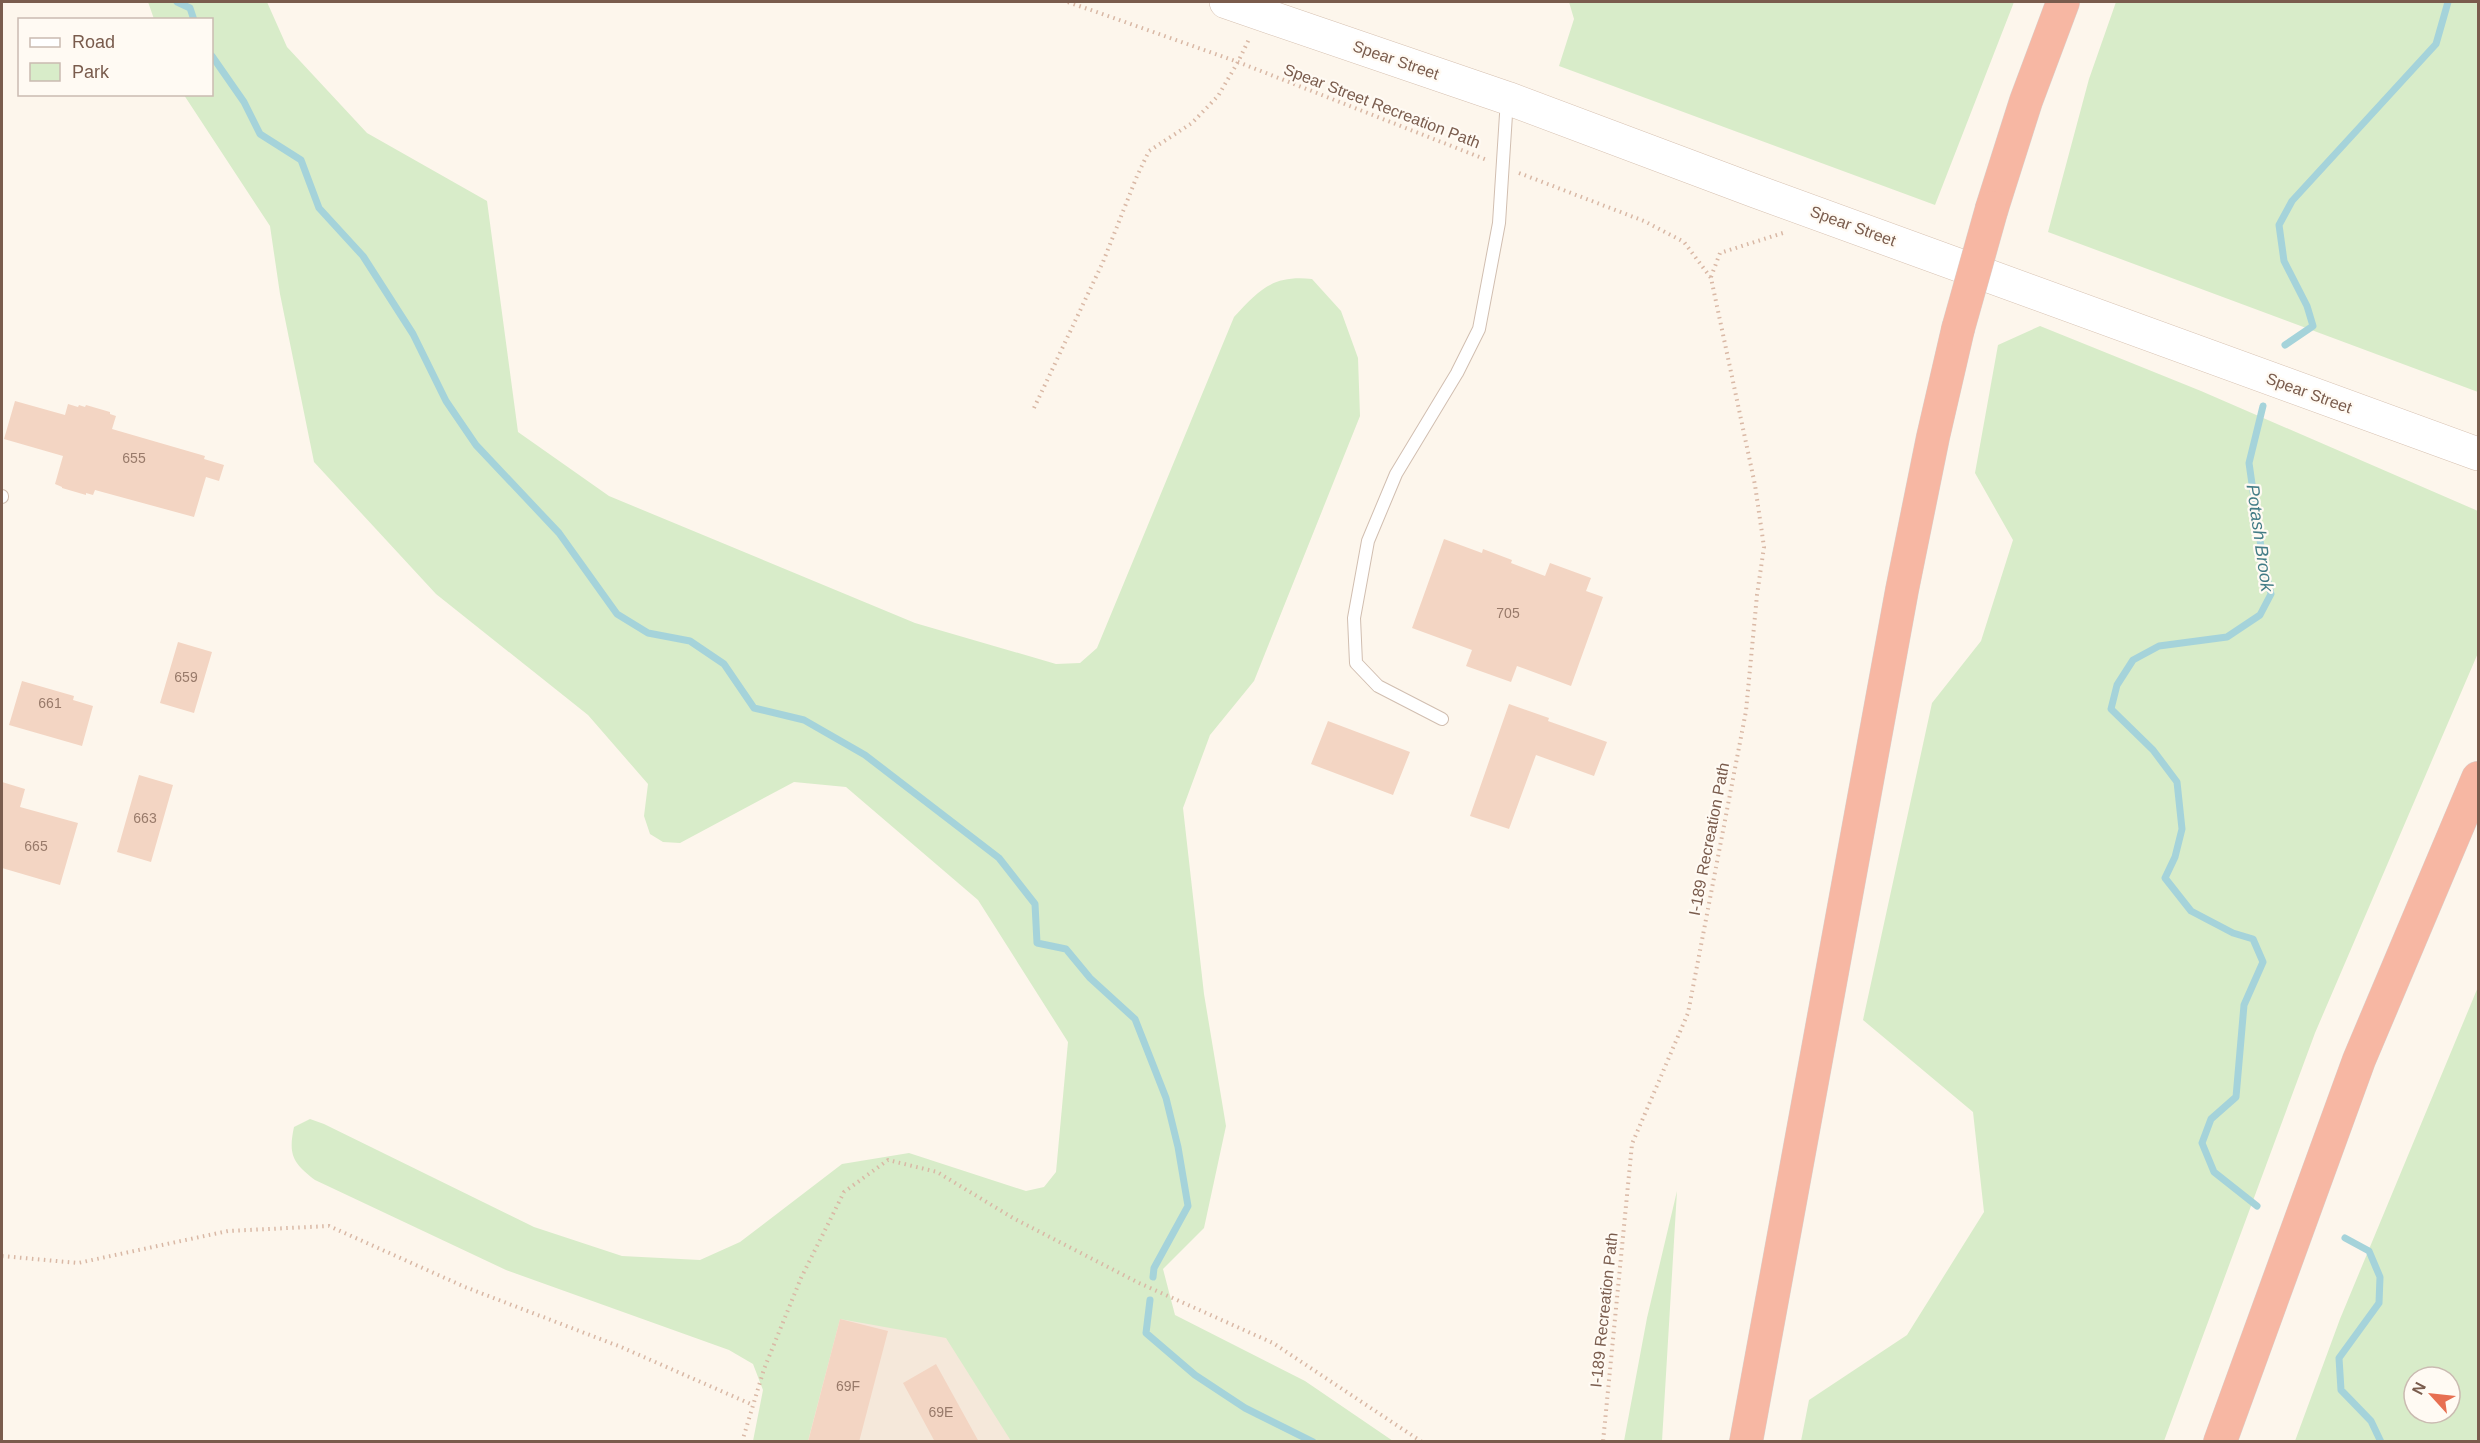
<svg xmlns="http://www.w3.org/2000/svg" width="2480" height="1443" font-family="Arial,sans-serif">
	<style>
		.residential { fill: #f5e8da }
		.green { fill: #d8ecc9; fill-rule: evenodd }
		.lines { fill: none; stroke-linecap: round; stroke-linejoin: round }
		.stream { stroke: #a5d3da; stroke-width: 7 }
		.building { fill: #f3d5c3 }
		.service-casing { stroke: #d1beb0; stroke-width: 14 }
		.secondary-casing { stroke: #d6c0b0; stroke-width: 34 }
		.motorway-casing { stroke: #dad1cd; stroke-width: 34 }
		.path { stroke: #d9b8a5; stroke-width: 4; stroke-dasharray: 1.5 4.5; stroke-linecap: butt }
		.service { stroke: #fff; stroke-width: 12 }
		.secondary { stroke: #fff; stroke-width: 33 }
		.motorway { stroke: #f7b7a3; stroke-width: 33 }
		.motorway-bridge-casing { stroke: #dad1cd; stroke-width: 34; stroke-linecap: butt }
		.motorway-bridge { stroke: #f7b7a3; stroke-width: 33 }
		.labels { text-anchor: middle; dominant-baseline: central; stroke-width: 4.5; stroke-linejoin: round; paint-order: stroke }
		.number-label { font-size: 14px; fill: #987a6a }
		.street-label { font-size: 16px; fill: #7a5c4d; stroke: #fffaf3 }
		.water-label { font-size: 18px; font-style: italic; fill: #437c86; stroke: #fffaf3 }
	</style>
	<rect width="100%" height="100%" fill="#fdf6ec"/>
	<path class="residential" d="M830,1260L1196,1442H779Z"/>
	<path class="green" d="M148,2H267L287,47L367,133L487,201L518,432L609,496L915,623L1056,664L1080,663L1097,648L1234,317C1259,290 1272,275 1312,279L1341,311L1358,358L1360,416L1254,681L1210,735L1183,808L1204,994L1226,1126L1204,1228L1163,1269L1175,1315L1305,1381L1393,1441H1011L946,1338L840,1319L808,1441H753L763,1390L753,1364L729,1350L506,1270L315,1180C293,1163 288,1155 294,1127L310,1119L324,1124L534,1227L622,1256L700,1260L740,1242L842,1164L909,1153L1026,1191L1044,1187L1056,1172L1068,1042L978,900L846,787L794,782L680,843L663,842L650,834L644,816L648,784L588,715L436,594L314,462L280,294L270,226L184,95L212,94V20L154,19Z
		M1569,2H2014L1935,205L1559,66L1574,19Z
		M2116,2H2478V392L2048,232L2089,79Z
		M2040,326L2201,391L2478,511V653L2315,1033L2164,1441H1801L1809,1400L1907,1335L1984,1212L1973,1112L1863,1020L1932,703L1981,641L2013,540L1975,473L1998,345Z
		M2478,987V1441H2295L2340,1319ZM2414,1377H2450V1413H2414Z
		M1677,1191L1662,1441H1624L1647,1318Z"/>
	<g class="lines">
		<path class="stream" d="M177,2L190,8L194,20
			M212,56L244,102L260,134L301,160L319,208L363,256L413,334L446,401L476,445L559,533L617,614L648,633L690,641L724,664L754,708L804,720L865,755L999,858L1035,904L1037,943L1066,949L1090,978L1135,1019L1166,1098L1178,1147L1188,1206L1154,1268L1153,1277
			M2285,345L2313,326L2307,306L2284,261L2279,225L2292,201L2436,44L2448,2
			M2257,1206L2214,1172L2202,1143L2211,1119L2236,1097L2244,1005L2263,962L2253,939L2233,933L2191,911L2165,878L2175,857L2182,829L2177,782L2153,750L2111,709L2117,685L2133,660L2159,646L2227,637L2260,615L2271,594L2263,561L2249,463L2263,406
			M2345,1238L2369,1251L2380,1277L2379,1303L2339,1358L2341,1390L2371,1421L2381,1442
			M1150,1300L1146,1333L1195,1375L1245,1408L1313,1442"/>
	</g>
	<path class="building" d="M15,401L65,415L68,404L78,407L79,405L85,407L86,405L110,412V414L116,416L112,429L205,456L204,459L224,465L219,481L206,477L194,517L95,490L93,495L86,493V495L62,488V487L55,484L63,456L4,439Z
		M1444,539L1482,553L1483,549L1512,560L1511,563L1545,576L1550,563L1591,578L1586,591L1603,597L1571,686L1517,666L1511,682L1466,666L1472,650L1412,628Z
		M178,642L212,652L194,713L160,703Z
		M22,681L74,696L73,700L93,706L82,746L9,725Z
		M1509,704L1549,718L1548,721L1607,742L1594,776L1536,755L1509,829L1470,816Z
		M1328,721L1410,752L1393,795L1311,764Z
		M139,775L173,785L151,862L117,852Z
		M2,782L25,789L20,807L78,823L60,885L2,868Z
		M840,1319L888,1331L859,1442H808Z
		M936,1364L979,1442H935L903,1383Z"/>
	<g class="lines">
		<defs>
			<path id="service" d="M2,496V497
				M1442,719L1378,686L1356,663L1354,618L1368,541L1396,474L1457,373L1479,329L1499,223L1507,99"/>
			<path id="secondary" d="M1226,2L1507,98L1755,191L2478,454"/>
			<path id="motorway" d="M1992,208L2026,101L2063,2
				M1746,1442L1902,590L1933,437L1958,329
				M2220,1442L2359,1060L2478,778"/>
		</defs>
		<use href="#service" class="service-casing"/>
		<use href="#secondary" class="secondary-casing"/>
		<use href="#motorway" class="motorway-casing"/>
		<path class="path" d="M1068,2L1238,62L1487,160
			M1519,173L1644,221L1684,242L1711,278L1755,485L1764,547L1757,595L1746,711L1688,1013L1632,1144L1603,1442
			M1711,277L1720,253L1786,232
			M1034,408L1103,262L1137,176L1149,151L1192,123L1218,96L1238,62L1250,37
			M2,1256L78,1263L228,1231L329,1226L465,1287L621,1347L753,1405
			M742,1442L764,1369L801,1278L844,1192L888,1160L937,1172L1013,1218L1139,1283L1273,1343L1422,1442"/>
		<use href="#service" class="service"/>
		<use href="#secondary" class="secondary"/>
		<use href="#motorway" class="motorway"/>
		<defs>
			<path id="motorway-bridge" d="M1958,329L1992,208"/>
		</defs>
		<use href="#motorway-bridge" class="motorway-bridge-casing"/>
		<use href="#motorway-bridge" class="motorway-bridge"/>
	</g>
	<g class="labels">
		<g class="number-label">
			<text x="134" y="458">655</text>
			<text x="1508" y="613">705</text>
			<text x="186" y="677">659</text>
			<text x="50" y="703">661</text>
			<text x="145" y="818">663</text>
			<text x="36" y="846">665</text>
			<text x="848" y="1386">69F</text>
			<text x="941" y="1412">69E</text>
		</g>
		<g class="street-label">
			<text transform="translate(1396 60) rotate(19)">Spear Street</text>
			<text transform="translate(1382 106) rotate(21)">Spear Street Recreation Path</text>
			<text transform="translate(1853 226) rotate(20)">Spear Street</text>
			<text transform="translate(2309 393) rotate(20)">Spear Street</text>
			<text transform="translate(1709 839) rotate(-79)">I-189 Recreation Path</text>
			<text transform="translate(1604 1310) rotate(-84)">I-189 Recreation Path</text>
		</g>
		<g class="water-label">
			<text transform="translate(2260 538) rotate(82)">Potash Brook</text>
		</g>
	</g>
	<rect width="2480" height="1443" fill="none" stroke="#7a5c4d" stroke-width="6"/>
	<rect x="18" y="18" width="195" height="78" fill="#fffaf3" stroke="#cabbb1" stroke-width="1.5"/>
	<rect x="30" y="38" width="30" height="9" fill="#ffffff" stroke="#cabbb1" stroke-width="1.5"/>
	<text x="72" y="48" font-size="18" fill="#7a5c4d">Road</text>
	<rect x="30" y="63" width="30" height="18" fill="#d8ecc9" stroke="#cabbb1" stroke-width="1.5"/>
	<text x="72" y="78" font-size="18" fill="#7a5c4d">Park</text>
	<g transform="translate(2432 1395) rotate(297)"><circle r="28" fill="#fffaf3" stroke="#cabbb1" stroke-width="1.5"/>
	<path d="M0-4.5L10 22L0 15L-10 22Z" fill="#e76f51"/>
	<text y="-9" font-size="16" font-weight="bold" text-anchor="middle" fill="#7a5c4d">N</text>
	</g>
</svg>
